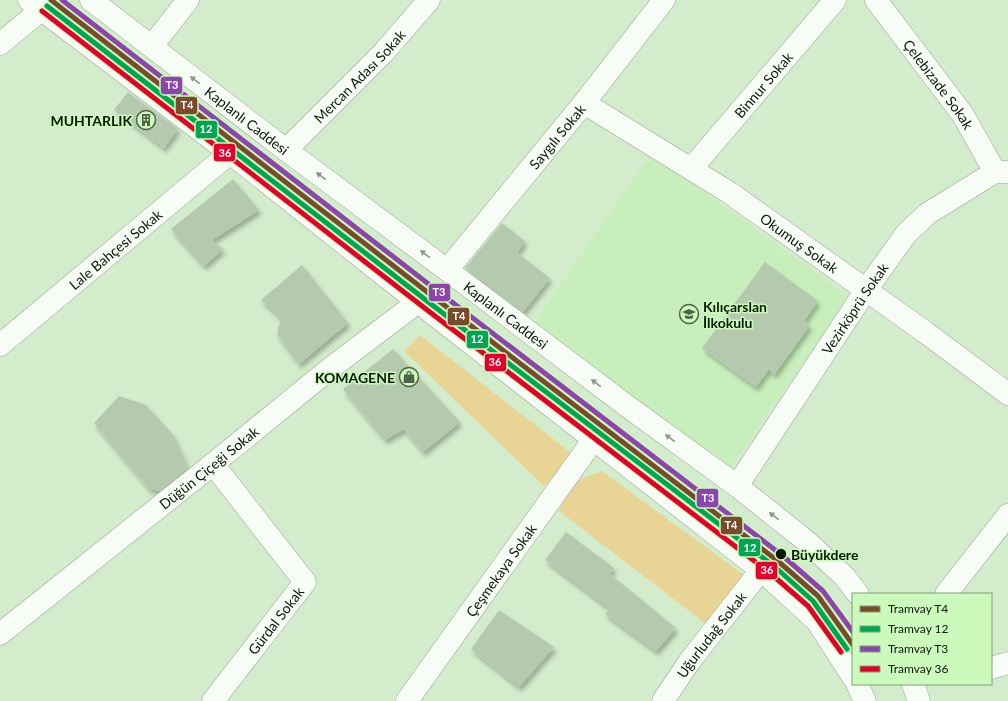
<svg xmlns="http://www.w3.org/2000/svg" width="1008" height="701" font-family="Lato,sans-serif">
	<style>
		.built { fill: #c8efbb }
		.green { fill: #e8d596 }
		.building { fill: #b5c9af; filter: url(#shadow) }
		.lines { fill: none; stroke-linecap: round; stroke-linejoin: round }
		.minor-casing { stroke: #95a88f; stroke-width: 23 }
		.secondary-casing { stroke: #95a88f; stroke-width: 23 }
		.minor { stroke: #f8fcf7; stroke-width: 22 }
		.secondary { stroke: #f8fcf7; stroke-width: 22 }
		.tram-1-casing { stroke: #ccfabd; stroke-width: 8 }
		.tram-2-casing { stroke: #ccfabd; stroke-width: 8 }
		.tram-3-casing { stroke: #ccfabd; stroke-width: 8 }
		.tram-4-casing { stroke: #ccfabd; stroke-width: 8 }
		.tram-1 { stroke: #7a4b2a; stroke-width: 5 }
		.tram-2 { stroke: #00a651; stroke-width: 5 }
		.tram-3 { stroke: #8e44ad; stroke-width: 5 }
		.tram-4 { stroke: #e4002b; stroke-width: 5 }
		.oneway { fill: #8c968a }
		.stop-dot { fill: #091904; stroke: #ccfabd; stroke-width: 1.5 }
		.labels { text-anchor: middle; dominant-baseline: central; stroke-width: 3; stroke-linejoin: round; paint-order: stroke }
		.street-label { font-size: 14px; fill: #091904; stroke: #ccfabd }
		.poi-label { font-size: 14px; font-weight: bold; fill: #091904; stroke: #ccfabd; text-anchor: end }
		.stop-label { font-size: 14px; font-weight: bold; fill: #091904; stroke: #ccfabd; text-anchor: start }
		.line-badge { stroke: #ccfabd; stroke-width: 1.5 }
		.badge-label { font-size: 11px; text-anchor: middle; font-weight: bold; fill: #fff }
	</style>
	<defs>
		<filter id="shadow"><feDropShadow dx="2.5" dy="4.5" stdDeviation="2" flood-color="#0004"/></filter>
	</defs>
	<rect width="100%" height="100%" fill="#d3eccb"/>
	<path class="built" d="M651,153L849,297L728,472L528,332Z"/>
	<path class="green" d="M420,335L575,456L544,486L404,351Z
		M602,471L752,581L714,630L559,511L568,484Z"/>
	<path class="building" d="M128,92L178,129L164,148L114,110Z
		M233,179L259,210L212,240L223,249L204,266L171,229Z
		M502,223L525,241L517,253L550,278L523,312L465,268Z
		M765,262L818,301L804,321L810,325L774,375L769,369L756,387L702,348Z
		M302,265L348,323L299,364L277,334L281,318L261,300Z
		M393,349L460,422L423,452L404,429L385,440L343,389Z
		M119,396L146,405L174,436L188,468L160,491L149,489L94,423Z
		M566,532L614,568L610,574L676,628L656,651L605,614L609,608L545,560Z
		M499,610L554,647L519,687L471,649Z"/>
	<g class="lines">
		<defs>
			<g id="minor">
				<path id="s1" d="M876,0L963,115L995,172"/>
				<path d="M0,44L41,10L51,0"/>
				<path d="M152,46L188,0"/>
				<path id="s2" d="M584,103L730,193L925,332L1008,394"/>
				<path id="s3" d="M286,150L384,52L429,0"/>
				<path id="s4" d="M691,169L835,0"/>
				<path id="s5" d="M447,270L584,103L664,0"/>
				<path id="s6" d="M0,345L230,153"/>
				<path id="s7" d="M737,486L866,290L906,234L927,214L995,172H1008"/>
				<path d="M946,594L1008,515"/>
				<path id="s8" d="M0,634L213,464L332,367L418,302"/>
				<path d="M991,668L1008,663"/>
				<path id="s9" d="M213,701L305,582L213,464"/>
				<path id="s10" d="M407,701L594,439"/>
				<path id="s11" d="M663,701L689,662L761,570"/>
			</g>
			<g id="secondary">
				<path d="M29,0L230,153L418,302L761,570L817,621L853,677"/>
				<path id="s12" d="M91,0L286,150L447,270L627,406L737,486L805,540L844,576L858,594"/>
				<path d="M857,684L865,701"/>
				<path d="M913,684L919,701"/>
			</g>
		</defs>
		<use href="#minor" class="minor-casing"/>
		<use href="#secondary" class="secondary-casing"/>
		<use href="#minor" class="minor"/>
		<use href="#secondary" class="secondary"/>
		<defs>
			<path id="tram-1" d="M51,0L431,295L779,562L818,596L853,645"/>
			<path id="tram-2" d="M47,6L427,301L775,567L813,601L847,649"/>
			<path id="tram-3" d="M62,0L435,289L783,556L823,591L853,632"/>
			<path id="tram-4" d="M42,11L422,306L770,573L808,606L841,652"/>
		</defs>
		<use href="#tram-1" class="tram-1-casing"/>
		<use href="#tram-2" class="tram-2-casing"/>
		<use href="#tram-3" class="tram-3-casing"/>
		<use href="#tram-4" class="tram-4-casing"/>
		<use href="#tram-1" class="tram-1"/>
		<use href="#tram-2" class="tram-2"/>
		<use href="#tram-3" class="tram-3"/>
		<use href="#tram-4" class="tram-4"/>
	</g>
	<defs><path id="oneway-solid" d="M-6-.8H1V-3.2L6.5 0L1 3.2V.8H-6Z"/></defs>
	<g class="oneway">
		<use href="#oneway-solid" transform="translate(195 80) rotate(-142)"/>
		<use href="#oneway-solid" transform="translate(321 176) rotate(-143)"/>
		<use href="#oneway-solid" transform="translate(425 254) rotate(-143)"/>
		<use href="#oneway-solid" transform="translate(596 383) rotate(-143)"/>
		<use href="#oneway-solid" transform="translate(670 438) rotate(-144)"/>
		<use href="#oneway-solid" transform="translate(774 516) rotate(-142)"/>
	</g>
	<defs>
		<symbol id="building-ring" viewBox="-11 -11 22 22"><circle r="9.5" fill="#ccfabd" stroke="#50634a" stroke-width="1.5"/><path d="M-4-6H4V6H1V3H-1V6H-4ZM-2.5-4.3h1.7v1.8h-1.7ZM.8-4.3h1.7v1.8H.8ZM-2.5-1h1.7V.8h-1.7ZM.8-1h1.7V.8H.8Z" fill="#50634a"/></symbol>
		<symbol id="school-ring" viewBox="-11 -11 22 22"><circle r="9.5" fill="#ccfabd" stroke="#50634a" stroke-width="1.5"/><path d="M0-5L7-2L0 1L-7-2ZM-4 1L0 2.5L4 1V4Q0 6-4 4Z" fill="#50634a"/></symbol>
		<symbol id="shop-ring" viewBox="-11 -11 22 22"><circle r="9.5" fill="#ccfabd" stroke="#50634a" stroke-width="1.5"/><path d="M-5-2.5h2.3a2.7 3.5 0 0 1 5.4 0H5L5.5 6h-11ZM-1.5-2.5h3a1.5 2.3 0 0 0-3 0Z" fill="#50634a"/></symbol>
	</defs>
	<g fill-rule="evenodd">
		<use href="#building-ring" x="135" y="109" width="22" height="22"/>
		<use href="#school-ring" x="678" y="303" width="22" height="22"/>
		<use href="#shop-ring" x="398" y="366" width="22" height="22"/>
	</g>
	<circle class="stop-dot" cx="781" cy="554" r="6"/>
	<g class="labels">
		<g class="street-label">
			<text stroke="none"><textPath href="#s3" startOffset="104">Mercan Adası Sokak</textPath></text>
			<text stroke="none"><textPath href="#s1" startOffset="105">Çelebizade Sokak</textPath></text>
			<text stroke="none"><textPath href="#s4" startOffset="111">Binnur Sokak</textPath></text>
			<text stroke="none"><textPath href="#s12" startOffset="197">Kaplanlı Caddesi</textPath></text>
			<text stroke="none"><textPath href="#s5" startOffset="173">Saygılı Sokak</textPath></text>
			<text stroke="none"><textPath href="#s2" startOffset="257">Okumuş Sokak</textPath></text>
			<text stroke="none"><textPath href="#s6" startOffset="150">Lale Bahçesi Sokak</textPath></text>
			<text stroke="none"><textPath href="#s7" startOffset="213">Vezirköprü Sokak</textPath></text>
			<text stroke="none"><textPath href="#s12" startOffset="521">Kaplanlı Caddesi</textPath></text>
			<text stroke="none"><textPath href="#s8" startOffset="267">Düğün Çiçeği Sokak</textPath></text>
			<text stroke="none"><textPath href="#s10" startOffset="161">Çeşmekaya Sokak</textPath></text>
			<text stroke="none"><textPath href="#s9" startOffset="102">Gürdal Sokak</textPath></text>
			<text stroke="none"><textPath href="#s11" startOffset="82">Uğurludağ Sokak</textPath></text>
		</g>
		<g class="poi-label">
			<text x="132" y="120">MUHTARLIK</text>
			<text x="703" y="306" text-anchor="start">Kılıçarslan<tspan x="703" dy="16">İlkokulu</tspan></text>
			<text x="395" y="377">KOMAGENE</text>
		</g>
		<g class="stop-label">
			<text x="791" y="554">Büyükdere</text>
		</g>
	</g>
	<g class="line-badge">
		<rect x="160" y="76" width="23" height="19" rx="4" fill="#8e44ad"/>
		<rect x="175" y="96" width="23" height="19" rx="4" fill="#7a4b2a"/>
		<rect x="195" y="120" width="23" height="19" rx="4" fill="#00a651"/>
		<rect x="213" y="143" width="23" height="19" rx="4" fill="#e4002b"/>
		<rect x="428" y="283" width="23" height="19" rx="4" fill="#8e44ad"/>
		<rect x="447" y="307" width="23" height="19" rx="4" fill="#7a4b2a"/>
		<rect x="466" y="330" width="23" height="19" rx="4" fill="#00a651"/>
		<rect x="484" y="353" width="23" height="19" rx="4" fill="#e4002b"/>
		<rect x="696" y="488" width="23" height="20" rx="4" fill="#8e44ad"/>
		<rect x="720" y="516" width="23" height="19" rx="4" fill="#7a4b2a"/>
		<rect x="738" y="538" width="23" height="19" rx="4" fill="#00a651"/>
		<rect x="755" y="561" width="23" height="19" rx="4" fill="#e4002b"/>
	</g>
	<g class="badge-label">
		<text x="172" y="89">T3</text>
		<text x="187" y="109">T4</text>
		<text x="206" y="133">12</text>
		<text x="225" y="157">36</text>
		<text x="439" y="296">T3</text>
		<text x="459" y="320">T4</text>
		<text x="477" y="343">12</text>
		<text x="495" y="366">36</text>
		<text x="708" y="502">T3</text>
		<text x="731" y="529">T4</text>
		<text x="750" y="552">12</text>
		<text x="767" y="574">36</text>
	</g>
	<rect x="852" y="593" width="140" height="92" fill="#ccfabd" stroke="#7ea073"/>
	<rect x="860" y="606" width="20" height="6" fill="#7a4b2a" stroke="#7ea073"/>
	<text x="888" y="613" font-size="12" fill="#091904">Tramvay T4</text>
	<rect x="860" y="626" width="20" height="6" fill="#00a651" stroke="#7ea073"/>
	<text x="888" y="633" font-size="12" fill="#091904">Tramvay 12</text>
	<rect x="860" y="646" width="20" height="6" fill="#8e44ad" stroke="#7ea073"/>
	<text x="888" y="653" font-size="12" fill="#091904">Tramvay T3</text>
	<rect x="860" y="666" width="20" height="6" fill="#e4002b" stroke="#7ea073"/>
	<text x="888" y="673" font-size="12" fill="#091904">Tramvay 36</text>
</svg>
